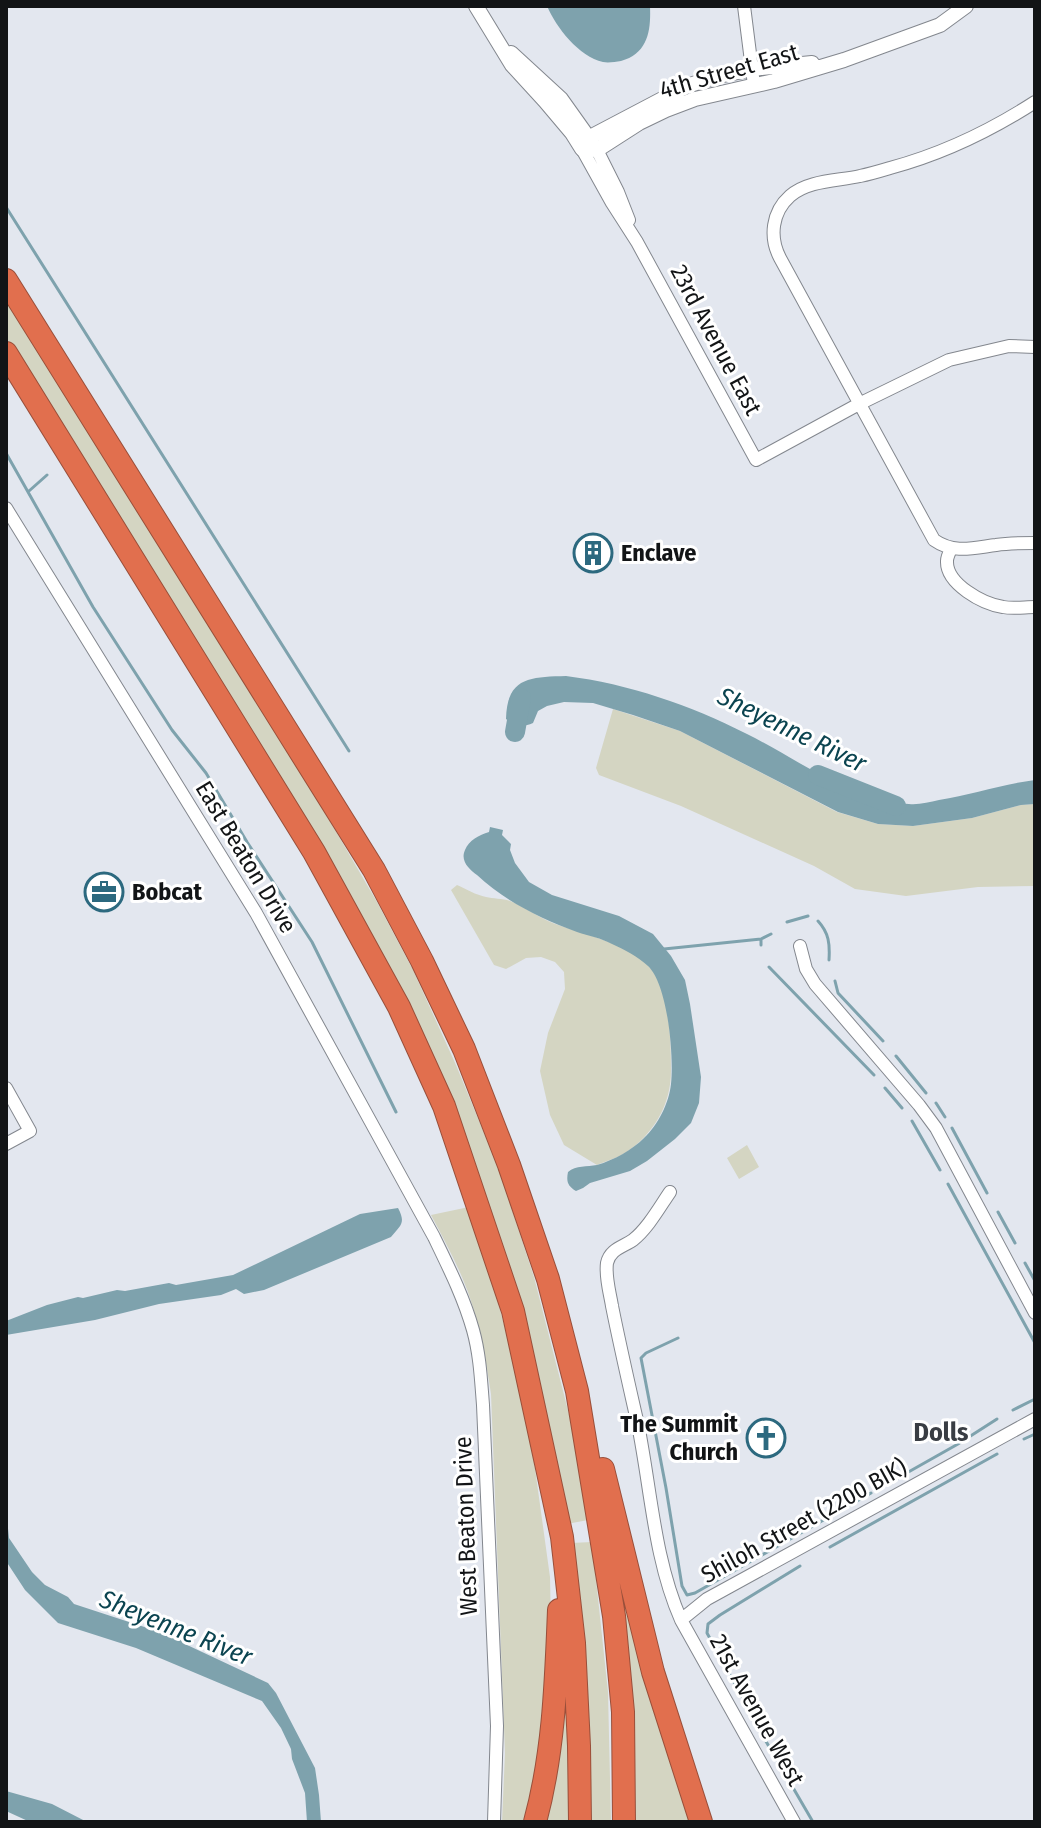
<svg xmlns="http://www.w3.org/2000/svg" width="1041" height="1828" font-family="'Fira Sans Condensed',sans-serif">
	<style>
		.green { fill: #d4d5c2 }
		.water { fill: #7ea2ad }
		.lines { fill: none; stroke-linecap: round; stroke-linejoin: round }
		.stream { stroke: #7ea2ad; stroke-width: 3 }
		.river { stroke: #7ea2ad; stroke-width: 20 }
		.minor-casing { stroke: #83878e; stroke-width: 14 }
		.tertiary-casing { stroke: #83878e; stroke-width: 16 }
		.motorway-casing { stroke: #994f3a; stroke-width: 24 }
		.minor { stroke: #fff; stroke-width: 12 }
		.tertiary { stroke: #fff; stroke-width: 14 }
		.motorway { stroke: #e16f4e; stroke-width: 22 }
		.labels { text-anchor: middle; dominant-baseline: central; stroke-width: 6; stroke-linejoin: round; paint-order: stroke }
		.street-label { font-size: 24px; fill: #121416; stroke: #fff }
		.poi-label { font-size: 24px; font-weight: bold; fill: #121416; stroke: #fff; text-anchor: start }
		.water-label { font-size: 26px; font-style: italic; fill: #0b4450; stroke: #fff }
		.neighbourhood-label { font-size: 26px; font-weight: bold; fill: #393d43; stroke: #fff }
	</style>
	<rect width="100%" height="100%" fill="#e3e7ef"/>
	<path class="green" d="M6,297L324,811L377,902L413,970L456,1065L498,1167L534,1277L574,1434L588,1520L567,1524L543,1397L512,1280L306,822L6,337Z
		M613,709L680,731L837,812L878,824L913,826L972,818L1021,805L1035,804V886L978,887L906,896L855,889L814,866L681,806L599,775L596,768Z
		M457,885C466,889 476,895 486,897C493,899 502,898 510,901C523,906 535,915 548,921C579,934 630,942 652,970C670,994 671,1042 671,1071C671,1105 653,1135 625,1153C617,1158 606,1161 597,1165L564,1145L550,1115L540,1071L548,1033L565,989L564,972L555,962L541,957L526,958L506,969L494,965L451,890Z
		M747,1145L759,1167L739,1179L727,1158Z
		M469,1207L490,1273L520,1384L532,1447L550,1577L552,1673L527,1822H502L505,1753L491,1394C485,1355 478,1314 462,1277C453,1256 442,1236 431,1215Z
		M592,1542L608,1692L611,1822H590L571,1543Z
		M613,1561L692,1822H635L633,1731Z
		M562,1700L567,1703L572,1822H540Z"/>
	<path class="water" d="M547,6H650C651,31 648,53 621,61C615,62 608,63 603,62C579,57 556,27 547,6Z
		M566,676C629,684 690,705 747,734C797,759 852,801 909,804C919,805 929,802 939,800C971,795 1003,784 1035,780V804L1021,805L972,818L913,826L878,824L838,812L680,731L633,715L593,703L564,702L547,706L538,711L533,723C522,728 516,726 506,719C507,677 530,677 566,676Z
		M490,827L503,830L502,835L511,844L510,850L515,863L529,882L552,895L619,916L653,934L671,956L685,980L690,1004L701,1077L699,1103L691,1123L675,1139L647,1161L630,1171L590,1183L583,1188L576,1191C568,1186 566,1182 568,1172C576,1165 587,1167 597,1165C614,1160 632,1150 644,1138C658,1125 669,1103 671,1084C674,1056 668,985 648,966C637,956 625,950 612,944C601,938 589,936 577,932C540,918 506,902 477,875C469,869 460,861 465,850C469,840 479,835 489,832Z
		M398,1208C406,1223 401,1225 391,1237L264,1290L244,1294L236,1289L221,1295L159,1304L95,1320L6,1335V1321L47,1305L78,1297L83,1298L117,1290L125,1291L169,1283L176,1285L233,1275L360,1214Z
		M6,1509L9,1538L32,1572L45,1585L68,1597L74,1604L181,1639L185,1644L268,1683L276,1693L315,1768L319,1795L321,1822H307L305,1793L292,1759L291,1749L281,1728L262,1701L136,1648L58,1623L25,1590L6,1561Z
		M6,1791L52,1804L87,1822H30L6,1811Z"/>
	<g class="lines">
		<path class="stream" d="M6,207L349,751
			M6,453L93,607L172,730L206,773L247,842L312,942L396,1112
			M29,491L47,475
			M818,921C829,933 830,944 829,960
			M787,922L808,916
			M761,939L771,934
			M664,949L761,939V945
			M769,967L874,1075
			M835,981L838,993L883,1041
			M896,1056L926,1093
			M885,1088L902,1108
			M936,1103L945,1117
			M912,1121L940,1170
			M952,1128L987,1193
			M948,1184L1035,1343
			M998,1212L1015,1243
			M1025,1263L1035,1281
			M678,1338L646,1353L641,1358L666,1488L682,1586L687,1595L695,1593L871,1493
			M1013,1410L1035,1399
			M1024,1439L1035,1434
			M896,1479L958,1444L997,1419
			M830,1547L997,1454
			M747,1706L707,1633L708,1624L720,1615L800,1566
			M760,1731L813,1822"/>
		<path class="river" d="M515,732L521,698
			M818,775L896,806"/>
		<defs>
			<path id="minor" d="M744,6L754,85
				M1035,102C990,131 942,154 890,168C880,171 870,174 860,176C838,181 808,180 790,196C772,212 769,237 780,258L934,540C954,554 973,548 996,545C1009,543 1022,543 1035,543
				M582,149L612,203L637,242L756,460L859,404L949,360L1009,346L1035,347
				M597,150L618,192L629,220
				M6,508L256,913L434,1237C449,1268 464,1298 473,1330C480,1355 481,1380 483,1405L497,1726L494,1822
				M951,549C950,551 947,558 947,561C946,584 983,604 1003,607C1013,609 1025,607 1035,607
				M800,946L806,969L815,984L919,1105L936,1128L1035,1313
				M6,1088L30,1131L6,1144
				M670,1192C659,1208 648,1228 633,1240C623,1247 610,1249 607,1263C605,1277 610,1293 612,1306C620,1346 629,1385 638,1425C651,1489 654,1559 681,1620L794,1822
				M681,1620L707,1599L1035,1419"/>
			<path id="tertiary" d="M476,6L512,65L545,101L572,133L582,149
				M511,53L561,99L593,144
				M582,149L597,150L639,123L666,110L695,99L774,81L844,60L940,25L966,6
				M582,149L590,137L687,86L714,77L752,69L812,63"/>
			<path id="motorway" d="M6,280L374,870L422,961L464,1049L509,1165L548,1279L577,1391L614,1616L623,1712L624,1822
				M6,353L314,852L399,1007L444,1106L513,1311L562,1537L574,1643L579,1746L580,1822
				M603,1469L653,1672L701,1822
				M535,1822C554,1752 556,1682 559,1610"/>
		</defs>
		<use href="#minor" class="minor-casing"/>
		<use href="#tertiary" class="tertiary-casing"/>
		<use href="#motorway" class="motorway-casing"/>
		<use href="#minor" class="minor"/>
		<use href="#tertiary" class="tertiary"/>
		<use href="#motorway" class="motorway"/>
	</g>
	<defs>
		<symbol id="building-ring" viewBox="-11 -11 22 22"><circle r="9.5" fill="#fff" stroke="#2c697f" stroke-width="1.5"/><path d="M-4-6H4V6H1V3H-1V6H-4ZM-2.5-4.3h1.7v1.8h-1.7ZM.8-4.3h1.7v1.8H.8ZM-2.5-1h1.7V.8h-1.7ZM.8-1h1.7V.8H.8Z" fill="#2c697f"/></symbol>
		<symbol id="office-ring" viewBox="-11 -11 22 22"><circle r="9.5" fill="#fff" stroke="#2c697f" stroke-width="1.5"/><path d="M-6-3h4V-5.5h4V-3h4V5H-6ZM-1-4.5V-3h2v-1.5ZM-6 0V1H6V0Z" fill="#2c697f"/></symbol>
		<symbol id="church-ring" viewBox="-11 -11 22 22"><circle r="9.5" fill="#fff" stroke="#2c697f" stroke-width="1.5"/><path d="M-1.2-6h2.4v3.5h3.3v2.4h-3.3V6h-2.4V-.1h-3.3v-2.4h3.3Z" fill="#2c697f"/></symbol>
	</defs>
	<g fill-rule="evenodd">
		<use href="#building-ring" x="571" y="531" width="44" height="44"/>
		<use href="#office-ring" x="82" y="870" width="44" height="44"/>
		<use href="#church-ring" x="744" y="1416" width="44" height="44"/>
	</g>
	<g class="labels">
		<g class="street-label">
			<text transform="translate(729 71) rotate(-16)">4th Street East</text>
			<text transform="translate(716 340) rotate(62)">23rd Avenue East</text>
			<text transform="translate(246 857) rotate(59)">East Beaton Drive</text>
			<text transform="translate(804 1521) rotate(-29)">Shiloh Street (2200 BIK)</text>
			<text transform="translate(466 1526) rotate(-92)">West Beaton Drive</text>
			<text transform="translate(757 1710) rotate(61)">21st Avenue West</text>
		</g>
		<g class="poi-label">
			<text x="621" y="553">Enclave</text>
			<text x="132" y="892">Bobcat</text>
			<text x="738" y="1424" text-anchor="end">The Summit<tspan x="738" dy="28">Church</tspan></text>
		</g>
		<g class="water-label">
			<text transform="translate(792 730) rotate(26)">Sheyenne River</text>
			<text transform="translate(176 1628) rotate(22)">Sheyenne River</text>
		</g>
		<g class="neighbourhood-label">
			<text x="941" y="1432">Dolls</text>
		</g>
	</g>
	<rect width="1041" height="1828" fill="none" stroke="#121416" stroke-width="16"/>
</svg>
